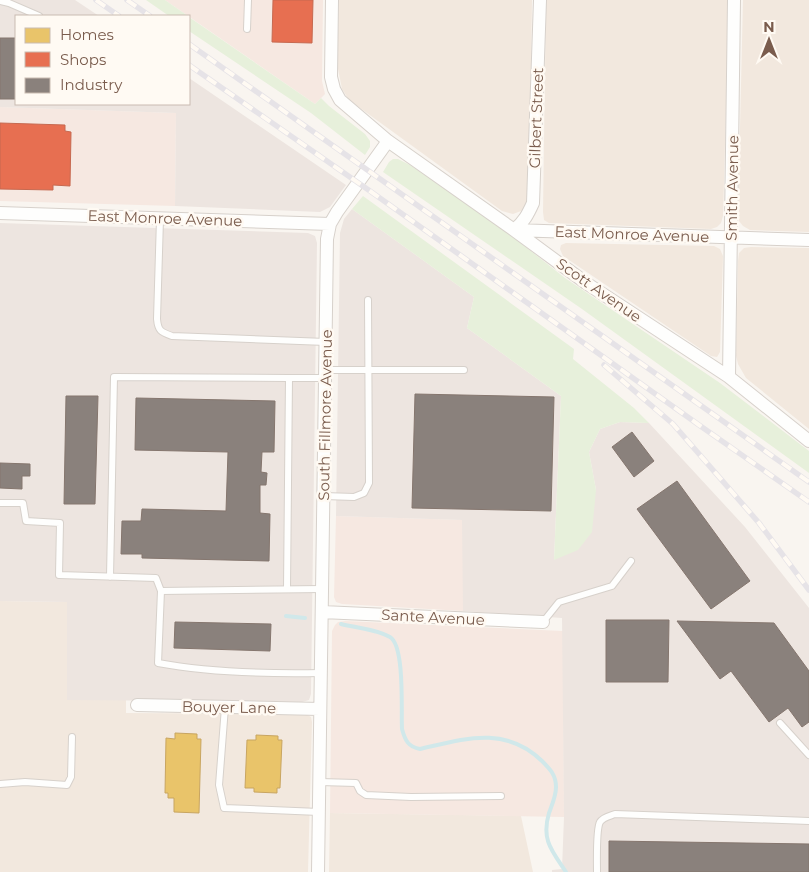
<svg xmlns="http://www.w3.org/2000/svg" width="809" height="872" font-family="Montserrat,sans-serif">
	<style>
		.residential { fill: #f2e8de }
		.commercial { fill: #f6e8e1 }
		.industrial { fill: #ede5e0 }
		.green { fill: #e7f0db }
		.homes { fill: #e9c46a; stroke: #c8a561 }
		.shops { fill: #e76f51; stroke: #c66950 }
		.industry { fill: #8a817c; stroke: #85766e }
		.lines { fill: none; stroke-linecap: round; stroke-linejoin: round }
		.stream { stroke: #d0e8ea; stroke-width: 4 }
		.service-casing { stroke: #d7d1cb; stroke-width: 8 }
		.minor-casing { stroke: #d7d1cb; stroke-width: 14 }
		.service { stroke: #fefefd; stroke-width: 6 }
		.minor { stroke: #fefefd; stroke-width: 12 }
		.rail-casing { stroke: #e6e3e7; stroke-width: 5.5 }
		.rail { stroke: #fffaf3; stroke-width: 4; stroke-dasharray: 11; stroke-linecap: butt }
		.labels { text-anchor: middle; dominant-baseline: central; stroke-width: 5; stroke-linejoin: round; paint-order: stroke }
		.street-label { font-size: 15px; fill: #7a5c4d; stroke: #fffaf3 }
	</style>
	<rect width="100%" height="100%" fill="#f9f5f0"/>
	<path class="residential" d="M339,0H532L529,196L527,205L521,211L513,214L502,211L349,100L342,89L337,64Z
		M546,0H729L723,216L721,223L717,227L711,229L549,223L544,220L543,212Z
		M743,0H809V232L750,230L743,226L739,221L738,213Z
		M566,243L714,246L720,249L723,256L720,352L717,357L711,356L563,256L560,249L561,245Z
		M751,247L809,248V429L746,378L738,364L736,356L738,261L739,253L744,248Z
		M0,601L67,602L68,699L126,700V713L306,714L311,717L312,722L308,872H0Z
		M330,813L521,816L533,872H329Z"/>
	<path class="commercial" d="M165,0H323L322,81L325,94L315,104Z
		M0,107L176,113L175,206L0,201Z
		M336,516L463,520V611L342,604L336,602L334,597Z
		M345,621L563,631L564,817L330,813L332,631L335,625L338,622Z"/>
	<path class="industrial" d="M0,0H75L99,16H16V104H189V78L346,185L330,207L320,212L175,206L176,113L0,107Z
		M352,209L474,297L467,328L561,396L554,560L596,490L589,452L600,429L620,422L649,423L745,527L809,608V872H552V870L562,869L564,817L562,618L463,611L462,520L336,516L340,233L344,219Z
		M0,223L308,233L315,236L317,243L311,694L309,700L302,702L67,700V602L0,601Z"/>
	<path class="green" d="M146,0H165L188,16H169Z
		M189,17L315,104L321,98L329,106L365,134L370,141V147L365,155L311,113L189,31Z
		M393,159H398L410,165L503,229L565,278L720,383L809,451V473L582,309L383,172L389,162Z
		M363,196L574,349L573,359L634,408L649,423L620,422L600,429L589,452L596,490L592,532L578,550L554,560L561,396L467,328L474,297L352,209Z"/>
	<path class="homes" d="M175,733L197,734V739H201L199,813L174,812V798H168V793H165L166,738L175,739Z
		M256,735L278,736V740H282L280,788H277V793L254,792V788H245L247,740H256Z"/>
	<path class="shops" d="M273,0H313L312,43L272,42Z
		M0,123L65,125V131L71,132L70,186L53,185V190L0,189Z"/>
	<path class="industry" d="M0,38H16V99H0Z
		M415,394L554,397L551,511L412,508Z
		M66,396H98L95,504H64Z
		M136,398L275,401L274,452H262L261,472L267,473L266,485H260V513L270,514L269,561L142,558V554H121L122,521H141L142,509L226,511L228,452L135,450Z
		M632,432L654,461L634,477L612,447Z
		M0,463L30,464V476H22V489L0,488Z
		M677,481L750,581L711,609L637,509Z
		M606,620H669L668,682H606Z
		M677,621L774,623L809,671V722L802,727L788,708L769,722L731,671L720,679Z
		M175,622L271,624L270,651L174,648Z
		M609,841L809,844V872H609Z"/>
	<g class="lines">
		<path class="stream" d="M286,616L305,618
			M341,624C356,628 376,629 390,637C405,646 401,711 402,729C405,740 408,747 420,749C464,739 505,725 542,761C550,769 556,775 556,787C556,796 552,805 549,813C541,840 552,851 566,872"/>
		<defs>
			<path id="service" d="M0,1L9,3L39,16
				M247,29L248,0
				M160,219L157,319C158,331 161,332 172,336L326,342
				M326,370H464
				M324,496L354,497L364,493L369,483L368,300
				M0,503H23L26,521L60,523L59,575L156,578L161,591
				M110,577L114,377L289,378
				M287,589L289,378H326
				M543,622L559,602L612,586L631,561
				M321,673C267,674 212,673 158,663L161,591L323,589
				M225,707L219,785L224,808L319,812
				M780,723L809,755
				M320,782L356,783L360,791L366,795L411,797L501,796
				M0,784L25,782L67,785L71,777L72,737
				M597,872C597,862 596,829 600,822C603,817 610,816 615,814L809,821"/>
			<path id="minor" d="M332,0L331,77L334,89L340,100L388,141L514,230L586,283L729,377L809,441
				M0,213L330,224
				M514,230L809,240
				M514,230C524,222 528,214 533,203L540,0
				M729,377L734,0
				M322,612L543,622
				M137,705L320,709
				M318,872L327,239L330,224L337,212L388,141"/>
		</defs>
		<use href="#service" class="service-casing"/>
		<use href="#minor" class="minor-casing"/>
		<use href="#service" class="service"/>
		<use href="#minor" class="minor"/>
		<defs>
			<path id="rail" d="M96,0L119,16
				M127,0L150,16
				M189,44L809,482
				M189,65L370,191L699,425L809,502
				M604,365L673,424L759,523L809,590"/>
		</defs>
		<use href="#rail" class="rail-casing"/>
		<use href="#rail" class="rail"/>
	</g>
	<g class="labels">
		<g class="street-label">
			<text transform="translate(536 118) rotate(-88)">Gilbert Street</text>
			<text transform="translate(732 188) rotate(-89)">Smith Avenue</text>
			<text transform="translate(165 218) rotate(2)">East Monroe Avenue</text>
			<text transform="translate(632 234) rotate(2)">East Monroe Avenue</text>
			<text transform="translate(599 290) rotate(35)">Scott Avenue</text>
			<text transform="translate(325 415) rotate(-89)">South Fillmore Avenue</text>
			<text transform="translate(433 617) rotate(3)">Sante Avenue</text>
			<text transform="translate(229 707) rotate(1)">Bouyer Lane</text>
		</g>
	</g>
	<rect x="15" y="15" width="175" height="90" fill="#fffaf3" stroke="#cabbb1"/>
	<rect x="25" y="28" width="25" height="15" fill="#e9c46a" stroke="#cabbb1"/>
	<text x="60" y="40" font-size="15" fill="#7a5c4d">Homes</text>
	<rect x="25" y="52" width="25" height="15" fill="#e76f51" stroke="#cabbb1"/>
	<text x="60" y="65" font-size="15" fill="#7a5c4d">Shops</text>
	<rect x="25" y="78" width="25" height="15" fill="#8a817c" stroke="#cabbb1"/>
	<text x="60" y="90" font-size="15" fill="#7a5c4d">Industry</text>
	<g transform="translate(769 40)" stroke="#fffaf3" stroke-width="4" paint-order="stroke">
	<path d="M0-4L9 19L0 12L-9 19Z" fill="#7a5c4d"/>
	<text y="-8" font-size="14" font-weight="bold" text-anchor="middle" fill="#7a5c4d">N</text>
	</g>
</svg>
